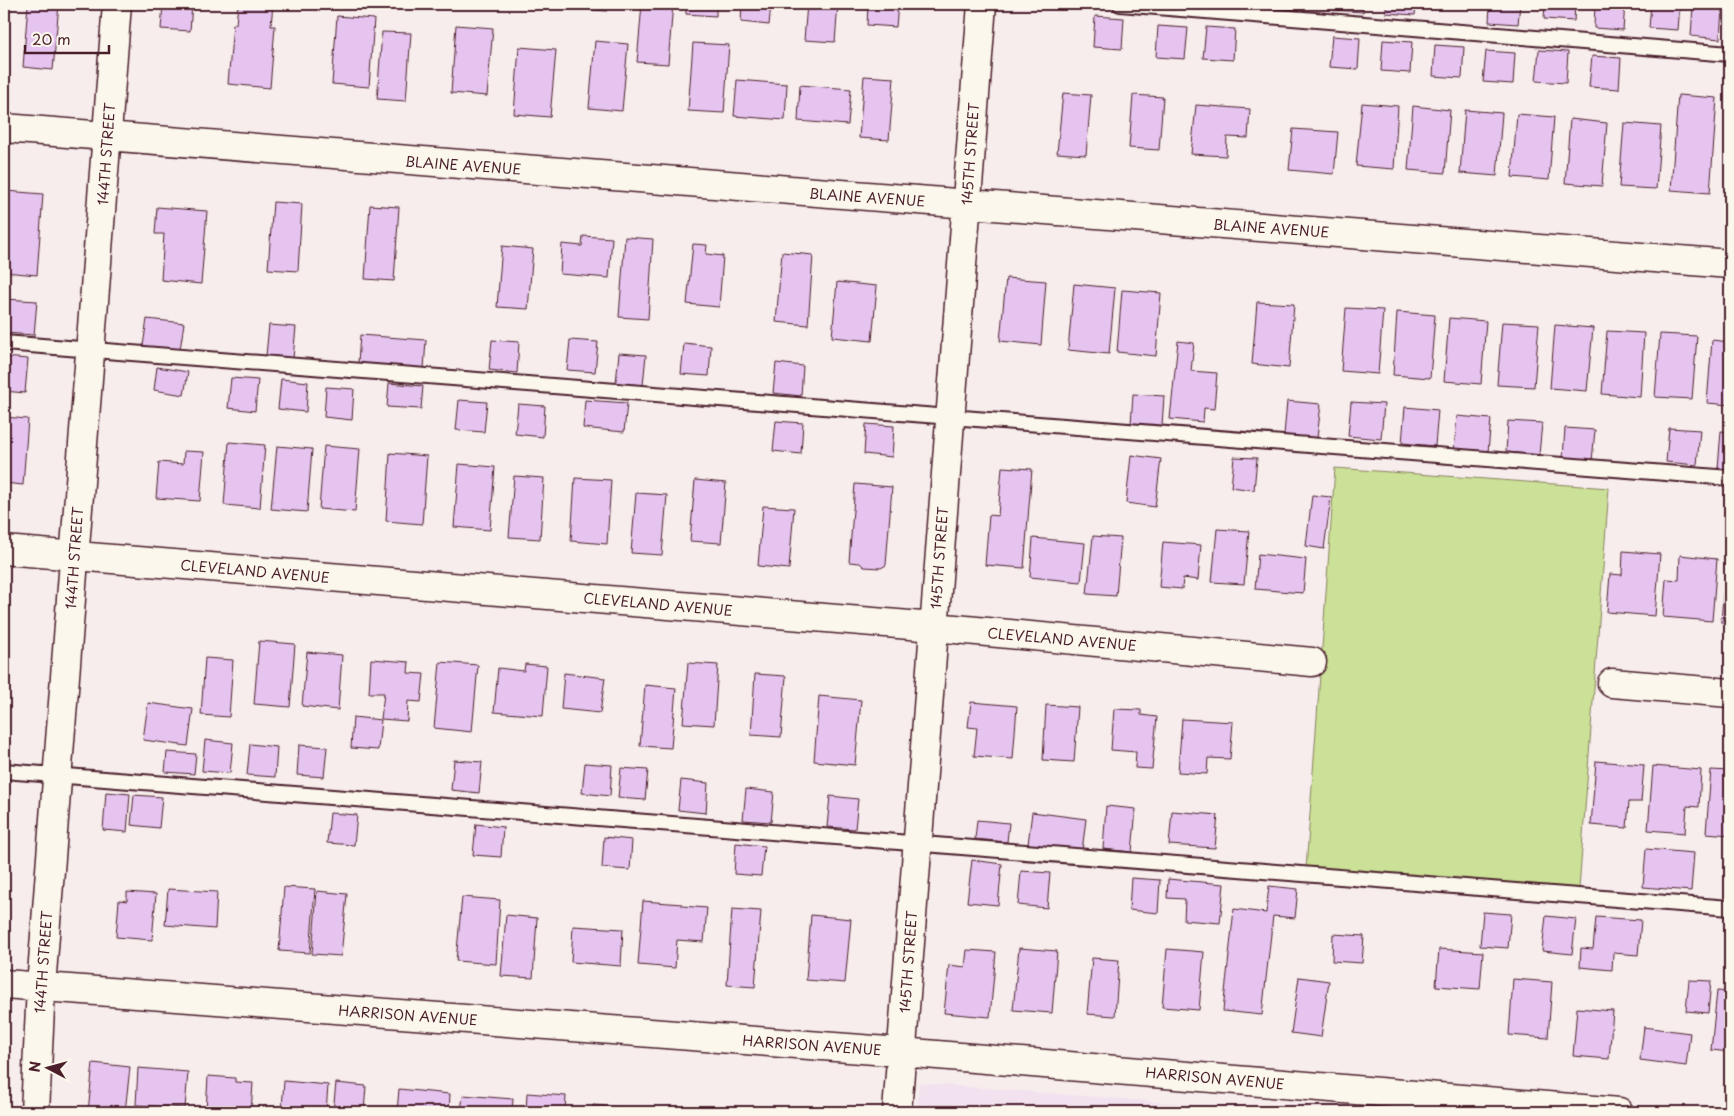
<svg xmlns="http://www.w3.org/2000/svg" width="1734" height="1116" font-family="'Playpen Sans',sans-serif">
	<style>
		.built { fill: #f2e1ee }
		.green { fill: #cae197; stroke: #8a8061 }
		.building { fill: #e5c4f0; stroke: #4a1f2b }
		.lines { fill: none; stroke-linecap: round; stroke-linejoin: round }
		.service-casing { stroke: #4a1f2b; stroke-width: 18 }
		.minor-casing { stroke: #4a1f2b; stroke-width: 31 }
		.service { stroke: #fbf7ec; stroke-width: 14 }
		.minor { stroke: #fbf7ec; stroke-width: 28 }
		.labels { text-anchor: middle; dominant-baseline: central; stroke-width: 4; stroke-linejoin: round; paint-order: stroke }
		.street-label { font-size: 14px; fill: #4a1f2b; stroke: #fbf7ec }
	</style>
	<rect width="100%" height="100%" fill="#f7eded"/>
	<filter id="ink" filterUnits="userSpaceOnUse"><feTurbulence type="fractalNoise" baseFrequency=".02" numOctaves="2"/><feDisplacementMap in="SourceGraphic" scale="10" xChannelSelector="R" yChannelSelector="G"/><feConvolveMatrix kernelMatrix="1 2 1 2 8 2 1 2 1" color-interpolation-filters="sRGB"/></filter>
	<g filter="url(#ink)">
		<path class="built" d="M919,1083L1286,1112H917Z"/>
		<path class="green" d="M1335,468L1609,488L1579,889L1306,869Z"/>
		<path class="building" d="M28,4H59L53,70L23,67Z
			M163,4H192L190,31L161,29Z
			M238,4H273L271,26H275L270,88L228,84L233,24H236Z
			M580,4H607V11L579,9Z
			M642,4H673L668,64L637,62Z
			M686,4H716V16L686,14Z
			M742,4H771L769,25L741,22Z
			M807,4H838L835,42L804,40Z
			M868,4H898L896,27L867,25Z
			M1334,4H1363V12L1334,10Z
			M1386,4H1416L1415,15L1386,13Z
			M1490,4H1520L1518,24L1489,22Z
			M1545,4H1575L1574,21L1544,19Z
			M1595,4H1625L1623,30L1594,28Z
			M1651,4H1680L1678,30L1649,28Z
			M1693,6L1722,8L1720,39L1691,36Z
			M337,16L374,19L369,87L332,84Z
			M1095,16L1124,18L1122,49L1093,47Z
			M456,25L493,28L487,96L451,93Z
			M1158,26L1188,28L1185,59L1156,57Z
			M1206,27L1235,29L1233,60L1203,58Z
			M382,32L411,33L406,101L377,99Z
			M1332,36L1360,38L1358,69L1329,67Z
			M1383,40L1412,42L1410,73L1381,71Z
			M595,41L628,44L622,111L589,108Z
			M693,43L729,45L724,113L688,111Z
			M1435,45L1464,47L1462,78L1433,76Z
			M519,47L556,50L550,117L514,114Z
			M1539,50L1568,52L1566,83L1536,81Z
			M1486,51L1515,53L1513,84L1483,82Z
			M1592,56L1621,58L1619,89L1589,87Z
			M864,76L894,78L889,140L859,138Z
			M737,80L787,84L785,120L734,116Z
			M800,85L851,89L848,125L798,121Z
			M1063,93L1091,95L1086,155L1057,153Z
			M1133,95L1163,97L1159,150L1129,148Z
			M1678,95L1717,98L1710,193L1671,190Z
			M1362,103L1398,106L1394,169L1356,166Z
			M1196,105L1250,109L1248,138L1227,137L1226,156L1191,154Z
			M1413,106L1450,110L1445,173L1408,170Z
			M1465,110L1502,113L1497,176L1460,173Z
			M1517,114L1554,117L1549,180L1512,177Z
			M1570,119L1607,123L1602,186L1565,183Z
			M1624,123L1661,126L1656,189L1619,187Z
			M1293,129L1338,132L1334,174L1289,170Z
			M6,191L43,194L37,275L4,272V225Z
			M273,202L302,204L298,271L268,269Z
			M370,205L399,207L394,281L365,279Z
			M157,207L207,211L201,284L161,280L164,234H155Z
			M583,236L612,238L609,278L560,274L562,244L582,246Z
			M625,237L653,239L648,319L619,317Z
			M693,244L707,245L706,254L723,256L719,307L687,304Z
			M502,246L533,249L528,309L497,307Z
			M782,252L813,255L808,325L776,322Z
			M1006,278L1046,281L1041,345L1000,341Z
			M837,282L877,286L872,341L832,337Z
			M1074,284L1115,288L1109,354L1068,350Z
			M1122,290L1161,293L1156,356L1117,352Z
			M5,299L37,301L34,335L4,333Z
			M1257,302L1294,304L1289,368L1252,364Z
			M1346,308L1383,310L1378,374L1341,371Z
			M1397,312L1435,315L1430,378L1393,375Z
			M1449,318L1486,321L1481,384L1444,381Z
			M147,319L184,323L180,350L143,346Z
			M1502,322L1539,324L1534,387L1497,385Z
			M269,325L296,327L293,358L266,355Z
			M1555,325L1593,328L1587,391L1550,388Z
			M1607,331L1644,333L1640,397L1602,394Z
			M1660,334L1697,336L1692,399L1655,397Z
			M360,335L426,340L424,369L358,363Z
			M492,340L519,342L517,373L489,370Z
			M570,340L598,342L595,372L567,370Z
			M1712,340L1730,342V405L1707,403Z
			M1178,341L1194,343L1191,371L1217,373L1214,409L1204,408L1203,422L1170,419Z
			M684,343L711,346L709,376L681,374Z
			M619,353L646,355L643,385L616,383Z
			M4,357L28,359L25,393L4,391Z
			M776,363L803,366L801,396L773,393Z
			M157,367L188,372L184,395L154,390Z
			M231,378L258,380L255,411L228,408Z
			M281,379L308,382L306,412L278,409Z
			M389,383L423,386L421,409L387,407Z
			M326,387L354,389L352,420L324,417Z
			M1133,394L1164,396L1162,426L1131,424Z
			M459,400L487,402L484,432L456,430Z
			M585,400L627,403L624,432L583,428Z
			M1287,401L1321,404L1317,438L1284,435Z
			M1351,402L1384,404L1381,439L1348,436Z
			M518,404L545,406L543,437L515,434Z
			M1405,407L1438,410L1435,446L1402,443Z
			M1457,416L1491,419L1488,452L1454,450Z
			M4,417L28,419L23,485L4,483Z
			M776,421L803,423L801,454L773,451Z
			M1508,421L1542,423L1539,455L1506,452Z
			M866,424L894,426L892,457L864,454Z
			M1565,428L1595,430L1592,461L1563,458Z
			M1669,428L1700,430L1697,465L1666,462Z
			M1721,431L1730,432V469L1718,468Z
			M229,442L265,445L260,508L224,505Z
			M277,446L312,449L307,512L271,509Z
			M324,446L360,449L355,512L319,509Z
			M184,451L204,452L200,501L156,498L159,462L183,464Z
			M390,453L427,456L422,524L386,521Z
			M1131,455L1161,459L1155,507L1126,503Z
			M1234,457L1257,458L1254,490L1231,487Z
			M459,464L495,467L490,530L454,527Z
			M1002,467L1032,469L1024,568L985,565L989,515L998,516Z
			M514,476L544,478L540,539L509,537Z
			M575,478L611,480L607,544L571,541Z
			M695,480L726,483L721,543L690,541Z
			M855,484L892,487L886,565L881,568L864,567L860,563L849,562Z
			M636,493L667,495L662,555L631,553Z
			M1312,495L1331,497L1324,549L1306,546Z
			M763,506L794,508L789,569L758,566Z
			M1217,529L1249,531L1244,584L1212,582Z
			M1093,536L1121,538L1116,596L1087,594Z
			M1033,538L1085,543L1081,582L1030,577Z
			M1163,542L1201,545L1198,580L1183,578L1182,589L1159,587Z
			M1623,551L1660,554L1655,616L1607,612L1610,574L1622,575Z
			M1258,554L1306,559L1303,593L1255,589Z
			M1680,555L1717,559L1712,621L1663,617L1666,579L1679,580Z
			M1724,584H1730V622H1721Z
			M259,641L295,644L290,707L254,704Z
			M307,652L342,655L338,710L302,706Z
			M205,658L233,660L229,717L201,715Z
			M371,659L409,662L408,673L424,674L421,702L408,701L407,721L381,719L384,693H369Z
			M440,662L478,665L472,732L434,728Z
			M688,663L718,665L714,725L683,723Z
			M525,664L547,666L543,716L494,712L498,668L524,671Z
			M564,673L605,678L600,713L561,709Z
			M755,674L786,676L781,737L751,735Z
			M645,685L676,688L671,748L640,746Z
			M819,696L861,700L855,765L814,761Z
			M971,702L1017,706L1013,759L974,756L977,728L968,727Z
			M148,703L193,709L188,746L143,740Z
			M1046,705L1078,707L1074,762L1043,760Z
			M1114,709L1141,710V715L1157,717L1152,769L1135,768L1136,752L1111,750Z
			M353,717L381,720L378,750L351,748Z
			M1182,719L1233,722L1230,759L1208,758L1207,774L1178,772Z
			M205,740L233,743L230,773L202,771Z
			M250,744L277,747L275,777L247,775Z
			M299,745L327,747L324,777L297,775Z
			M167,752L196,754L194,774L165,772Z
			M454,760L482,762L479,793L451,790Z
			M1596,761L1644,765L1641,802H1629L1627,828L1591,825Z
			M585,763L612,765L610,796L582,793Z
			M1653,766L1701,770L1699,807L1687,806L1685,833L1648,830Z
			M621,768L648,770L645,800L618,798Z
			M1711,770L1730,771V835L1706,833Z
			M681,780L708,783L706,813L678,810Z
			M746,789L774,792L771,822L743,820Z
			M106,792L130,794L127,832L103,830Z
			M134,795L162,797L159,828L131,825Z
			M830,796L858,799L855,829L827,827Z
			M1106,806L1136,809L1132,852L1103,849Z
			M1172,811L1218,815L1215,848L1169,845Z
			M1032,812L1086,819L1082,851L1028,844Z
			M330,813L357,815L354,845L327,843Z
			M977,820L1009,823L1007,842L975,839Z
			M476,824L503,827L501,857L473,855Z
			M604,837L632,840L630,870L602,868Z
			M736,843L764,846L761,876L734,874Z
			M1646,849L1694,853L1691,891L1643,887Z
			M972,860L1002,864L998,905L967,902Z
			M1021,871L1050,873L1047,908L1018,905Z
			M1131,878L1160,880L1158,913L1129,910Z
			M1168,879L1224,884L1220,923L1184,920L1185,899L1167,898Z
			M1269,886L1298,889L1295,918L1273,916L1262,1015L1223,1011L1234,909L1266,913Z
			M284,887L315,889L310,953L279,951Z
			M168,889L217,892L215,929L165,925Z
			M317,891L347,894L341,956L312,954Z
			M127,892L156,894L152,940L116,937L119,900L127,901Z
			M462,897L500,900L496,964L456,961Z
			M643,901L682,904V906L707,908L704,942L677,940L675,968L638,965Z
			M732,909L761,911L755,987L727,985Z
			M1483,912L1511,914L1508,948L1480,946Z
			M506,915L537,918L533,978L501,976Z
			M811,915L851,919L845,983L806,980Z
			M1546,916L1576,919L1572,954L1542,951Z
			M1596,917L1641,920L1638,955L1613,953L1612,970L1580,967L1581,948L1593,949Z
			M573,926L623,929L621,966L571,962Z
			M1333,934L1364,936L1362,963L1332,961Z
			M1019,948L1057,951L1052,1013L1013,1010Z
			M1167,949L1204,952L1199,1010L1162,1007Z
			M1439,949L1483,952L1480,989L1436,986Z
			M967,950L996,952L990,1017L944,1013L949,965L965,967Z
			M1092,958L1119,960L1115,1016L1087,1014Z
			M1299,977L1329,981L1321,1037L1291,1033Z
			M1513,979L1552,982L1548,1038L1509,1035Z
			M1689,980L1711,981L1708,1013L1686,1011Z
			M1717,991L1730,992V1052L1711,1050Z
			M1577,1008L1613,1011L1609,1059L1573,1056Z
			M1644,1027L1690,1033L1686,1066L1640,1060Z
			M93,1063L130,1067L125,1112H88Z
			M138,1068L188,1072L185,1108L136,1105Z
			M208,1076L235,1078V1082L253,1083L251,1112H206Z
			M284,1081L328,1085L326,1112H272V1107L282,1108Z
			M336,1083L366,1086L364,1112H333Z
			M399,1089L450,1094L449,1112H397Z
			M527,1093L566,1096L565,1112H526Z
			M463,1095L513,1099L512,1112H461Z
			M593,1105L635,1109V1112H592Z"/>
		<g class="lines">
			<defs>
				<path id="service" d="M1120,4L1730,54
					M4,343L1730,478
					M4,771L1730,908"/>
				<path id="minor" d="M4,128L1730,264
					M4,550L934,627L1312,662
					M1612,683L1730,693
					M4,984L901,1052L1619,1112
					M35,1112L41,987L117,4
					M897,1112L982,4"/>
			</defs>
			<use href="#service" class="service-casing"/>
			<use href="#minor" class="minor-casing"/>
			<use href="#service" class="service"/>
			<use href="#minor" class="minor"/>
		</g>
	</g>
	<g class="labels">
		<g class="street-label">
			<text transform="translate(106 154) rotate(-86)">144TH STREET</text>
			<text transform="translate(970 154) rotate(-86)">145TH STREET</text>
			<text transform="translate(463 165) rotate(4)">BLAINE AVENUE</text>
			<text transform="translate(867 197) rotate(4)">BLAINE AVENUE</text>
			<text transform="translate(1271 228) rotate(4)">BLAINE AVENUE</text>
			<text transform="translate(74 558) rotate(-86)">144TH STREET</text>
			<text transform="translate(939 558) rotate(-86)">145TH STREET</text>
			<text transform="translate(255 571) rotate(5)">CLEVELAND AVENUE</text>
			<text transform="translate(658 604) rotate(5)">CLEVELAND AVENUE</text>
			<text transform="translate(1062 639) rotate(5)">CLEVELAND AVENUE</text>
			<text transform="translate(43 962) rotate(-86)">144TH STREET</text>
			<text transform="translate(908 962) rotate(-86)">145TH STREET</text>
			<text transform="translate(408 1015) rotate(4)">HARRISON AVENUE</text>
			<text transform="translate(812 1045) rotate(4)">HARRISON AVENUE</text>
			<text transform="translate(1215 1078) rotate(5)">HARRISON AVENUE</text>
		</g>
	</g>
	<rect width="1734" height="1116" fill="none" stroke="#fbf7ec" stroke-width="20"/>
	<rect x="10" y="10" width="1714" height="1096" fill="none" stroke="#4a1f2b" stroke-width="2" filter="url(#ink)"/>
	<g transform="translate(48 1068) rotate(276)" stroke="#fbf7ec" stroke-width="4" paint-order="stroke">
	<path d="M0-4L9 19L0 12L-9 19Z" fill="#4a1f2b"/>
	<text y="-8" font-size="14" font-weight="bold" text-anchor="middle" fill="#4a1f2b">N</text>
	</g>
	<path d="M25 45v8h84v-8" fill="none" stroke="#4a1f2b" stroke-width="2.5"/>
	<text x="32" y="45" font-size="15" fill="#4a1f2b" stroke="#fbf7ec" stroke-width="4" paint-order="stroke">20 m</text>
</svg>
